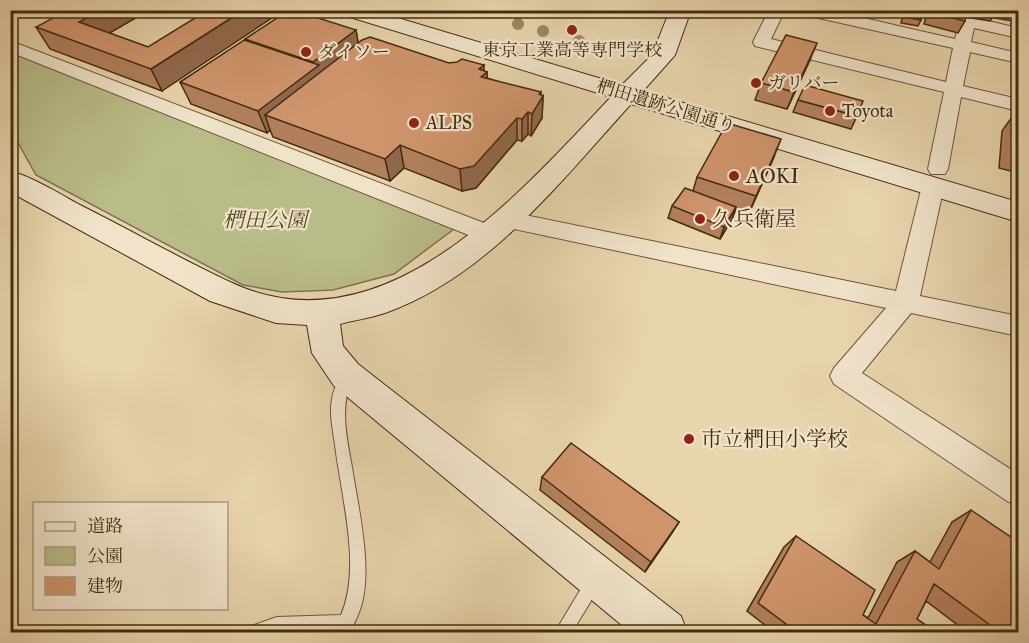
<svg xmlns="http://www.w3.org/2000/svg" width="1029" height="643" font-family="'IM FELL Great Primer','Noto Serif JP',serif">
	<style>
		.green { fill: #b9bc88; stroke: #7e744b; stroke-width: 1.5 }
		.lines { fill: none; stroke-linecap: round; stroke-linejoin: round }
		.lane-casing { stroke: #6c5736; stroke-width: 2 }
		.street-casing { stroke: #6c5736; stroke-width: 2 }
		.secondary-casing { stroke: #422d0e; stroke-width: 2 }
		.lane { fill: #f0e3ca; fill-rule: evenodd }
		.street { fill: #f0e3ca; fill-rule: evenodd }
		.secondary { fill: #f0e3ca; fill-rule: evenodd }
		.tree { fill: #9a8863 }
		.wall { fill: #b27f5d; stroke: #422d0e; stroke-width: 1.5 }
		.shaded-wall { fill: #91684c; stroke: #422d0e; stroke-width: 1.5 }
		.building { fill: #cf946c; stroke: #422d0e; stroke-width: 1.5 }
		.poi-dot { fill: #8f2418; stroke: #f0e3ca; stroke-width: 2 }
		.labels { text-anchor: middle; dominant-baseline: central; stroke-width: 4.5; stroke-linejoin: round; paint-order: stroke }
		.far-poi-label { font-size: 18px; fill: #422d0e; stroke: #f0e3ca; text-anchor: start }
		.far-street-label { font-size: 18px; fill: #422d0e; stroke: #f0e3ca }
		.poi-label { font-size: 21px; fill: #422d0e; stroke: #f0e3ca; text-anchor: start }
		.park-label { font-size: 21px; font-style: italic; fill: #5a4a26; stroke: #f0e3ca }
	</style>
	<rect width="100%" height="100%" fill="#e8d4ad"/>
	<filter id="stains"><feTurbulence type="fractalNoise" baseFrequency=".00333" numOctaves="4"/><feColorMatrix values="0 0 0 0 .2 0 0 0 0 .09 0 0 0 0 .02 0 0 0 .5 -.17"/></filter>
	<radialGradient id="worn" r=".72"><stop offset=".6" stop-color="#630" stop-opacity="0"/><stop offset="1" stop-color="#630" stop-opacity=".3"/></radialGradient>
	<path class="green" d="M21,50L462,223L394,274L333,290L282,292L243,285L36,175L11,130L10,55Z"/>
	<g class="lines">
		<defs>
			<path id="lane" d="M346,372L351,373L352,377C340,409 346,434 352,467C358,506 372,565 362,603C360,612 355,621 352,629L346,631L249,632L251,626L277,617L341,615C362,567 341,496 335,445C333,430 329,414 332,399C333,391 337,384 340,377L341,373Z
				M594,575L600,577L602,583L572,632H555L588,577Z"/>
			<path id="street" d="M769,10H785L771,39L946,82L953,48L805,15L797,10H829L955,39L959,21L967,16L1018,28V38L974,28L971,42L1018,53V63L970,52L963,86L1018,99V111L961,97L948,169L945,174H931L928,169L944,92L755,46L753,42Z
				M16,43L497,228L500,234L497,240L489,242L481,240L10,52V44Z
				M933,179L941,181L944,186L920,296L1018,316V336L911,313L862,373L1018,474V506L1007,501L834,384L830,376L834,368L886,308L505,227L497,225L494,219L497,213L505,211L896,291L922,186L925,181Z"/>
			<path id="secondary" d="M337,10H371L622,85L652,55L670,10H691L675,55L643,91L1018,202V222L631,104C561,181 487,277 385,313C370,318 355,320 340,324L343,346L358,364L681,616L687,632H630L334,386L312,353L307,325L276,323L210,301L10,192V171C35,178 58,193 80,205C130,230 179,258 230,282C382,354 517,196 611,97L340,14Z"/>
		</defs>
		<use href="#lane" class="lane-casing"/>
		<use href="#street" class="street-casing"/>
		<use href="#secondary" class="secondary-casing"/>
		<use href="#lane" class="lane"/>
		<use href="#street" class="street"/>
		<use href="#secondary" class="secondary"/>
	</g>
	<g class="tree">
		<circle cx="518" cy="24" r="6"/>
		<circle cx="543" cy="31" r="6"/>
		<circle cx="579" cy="41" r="6"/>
	</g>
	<path class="wall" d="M149,10L109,33L148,47L162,91L50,49L36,27Z
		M904,10H916L921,20L918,26L901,23Z
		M928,10H960L958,14L964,15V10H993L994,15L990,21L965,17V21L958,33L924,24Z
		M996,10H1018V22L995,18Z
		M356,30L358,43L484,71L487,72V78L543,96L542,118L531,136L528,134L522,141L517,140L476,188L462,191L404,168L390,181L273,137L270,130L267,133L191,104L180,82L246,41L245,39Z
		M810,60L787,109L755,100L761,83Z
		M798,100L857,116L851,129L793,112Z
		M1015,113L1018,114V173L999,168L1002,131Z
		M774,157L749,213L736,209L732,219L720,239L668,218L672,206L693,191L697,177Z
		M542,477L679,522L645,572L540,490Z
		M971,510L1018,633H968L926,601L917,619L937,633H775L747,611L784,547L796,536L863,615L868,618L897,562L915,551L930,562L952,522Z"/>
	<path class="shaded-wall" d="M100,10H149L91,44L79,22Z
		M244,10H284L162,91L151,69Z
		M356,30L359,48L265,115L270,130L267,133L258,111L313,62Z
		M817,43L810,60L787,109L794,92Z
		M484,65V74L487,72L488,94L479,69Z
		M541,92V99L543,96L542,118L531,136L532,114L539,94Z
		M528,112V134L522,141V119Z
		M517,118V140L476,188L462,191L460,169Z
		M781,139L774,157L749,213L756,196Z
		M400,145L404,168L390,181L385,159Z
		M736,207L732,219L720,239L724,227Z
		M679,522L672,533L645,572L651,562Z"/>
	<path class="building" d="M68,10H100L79,22L148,47L208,10H244L151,69L36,27Z
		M289,10H293L356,30L313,62L245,39Z
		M905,10L922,12L921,20L904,17Z
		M930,10H953V13L966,16L965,21L930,12Z
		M969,10H993L994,15Z
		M999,10H1018V15L999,12Z
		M786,35L817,43L794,92L761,83Z
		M370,37L449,63L457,62L462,59L484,65L479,69L487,72L481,77L541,92L539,94L543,96L532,114L528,112L522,119L517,118L474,166L460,169L400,145L385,159L265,115L362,40Z
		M244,40L319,65L258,111L180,82Z
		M805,85L863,101L857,116L798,100Z
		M1015,113L1018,114V152L1013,150Z
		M727,123L781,139L756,196L697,177Z
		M685,188L736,207L724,227L672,206Z
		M571,443L679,522L651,562L542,477Z
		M971,510L1018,542V633H1001L934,584L917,619L937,633H798L758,603L796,536L875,590L863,615L876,624L915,551L939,569Z"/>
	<g class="poi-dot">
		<circle cx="572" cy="30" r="6"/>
		<circle cx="306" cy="52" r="6"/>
		<circle cx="756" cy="83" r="6"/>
		<circle cx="830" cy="111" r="6"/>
		<circle cx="414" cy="123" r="6"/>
		<circle cx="734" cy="176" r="6"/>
		<circle cx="700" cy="219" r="6"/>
		<circle cx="689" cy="439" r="6"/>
	</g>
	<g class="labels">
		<g class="far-poi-label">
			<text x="572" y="50" text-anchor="middle">東京工業高等専門学校</text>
			<text x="318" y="52">ダイソー</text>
			<text x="768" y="83">ガリバー</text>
			<text x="842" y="111">Toyota</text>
			<text x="426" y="123">ALPS</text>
		</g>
		<g class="far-street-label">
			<text transform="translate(666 106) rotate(17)">椚田遺跡公園通り</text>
		</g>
		<g class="poi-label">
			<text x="746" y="176">AOKI</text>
			<text x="712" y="219">久兵衛屋</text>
			<text x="701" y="439">市立椚田小学校</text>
		</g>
		<g class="park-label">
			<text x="265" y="220">椚田公園</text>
		</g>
	</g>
	<rect width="1029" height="643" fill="none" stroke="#e8d4ad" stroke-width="36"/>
	<rect x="12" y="12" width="1005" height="619" fill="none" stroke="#422d0e" stroke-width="3"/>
	<rect x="18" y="18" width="993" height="607" fill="none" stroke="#422d0e" stroke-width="1.5"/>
	<rect x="33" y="502" width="195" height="108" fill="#f0e3ca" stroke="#aa9a7f" stroke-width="1.5"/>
	<rect x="45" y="522" width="30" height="9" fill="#f0e3ca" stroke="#aa9a7f" stroke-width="1.5"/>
	<text x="87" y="532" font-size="18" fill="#422d0e">道路</text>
	<rect x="45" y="547" width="30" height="18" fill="#b9bc88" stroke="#aa9a7f" stroke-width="1.5"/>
	<text x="87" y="562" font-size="18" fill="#422d0e">公園</text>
	<rect x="45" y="577" width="30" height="18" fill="#cf946c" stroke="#aa9a7f" stroke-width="1.5"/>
	<text x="87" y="592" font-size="18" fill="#422d0e">建物</text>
	<rect width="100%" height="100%" filter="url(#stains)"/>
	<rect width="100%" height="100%" fill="url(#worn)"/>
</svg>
